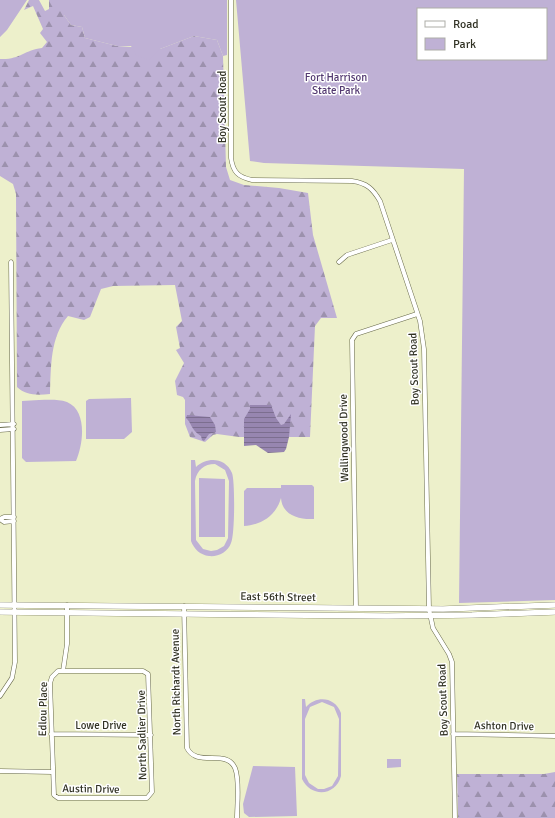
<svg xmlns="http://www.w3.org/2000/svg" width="555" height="818" font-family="Signika,sans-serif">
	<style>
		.forest { fill: url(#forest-firs) }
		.green { fill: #bfb1d5; fill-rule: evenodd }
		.water { fill: url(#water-rules) }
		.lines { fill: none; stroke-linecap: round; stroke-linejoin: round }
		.minor-casing { stroke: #676949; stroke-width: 5 }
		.major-casing { stroke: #676949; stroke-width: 6 }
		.minor { stroke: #fff; stroke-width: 4 }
		.major { stroke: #fff; stroke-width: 5.5 }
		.labels { text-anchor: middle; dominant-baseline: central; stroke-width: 3; stroke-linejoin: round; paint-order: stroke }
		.park-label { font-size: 11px; fill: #523870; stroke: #fff }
		.street-label { font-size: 11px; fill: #313224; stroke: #fff }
	</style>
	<defs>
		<pattern id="forest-firs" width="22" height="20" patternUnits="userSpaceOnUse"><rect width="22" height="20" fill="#bfb1d5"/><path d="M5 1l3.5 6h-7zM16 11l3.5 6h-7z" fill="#9c91ad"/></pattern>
		<pattern id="water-rules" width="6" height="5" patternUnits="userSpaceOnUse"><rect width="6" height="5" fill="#9786b0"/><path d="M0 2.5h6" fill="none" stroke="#7c6e8f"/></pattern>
	</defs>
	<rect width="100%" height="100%" fill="#edf0cb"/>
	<path class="forest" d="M29,0H39L45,11L49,9V0H64V15L71,25L82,27L85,38L117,46L160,49L194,36L217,40L223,56L226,167L230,180L244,185L279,188L308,193L313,235L337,318H321L315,326L310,437H239L217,434L213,435L205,442L190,437L185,424V400L183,397L177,395L175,381L184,363L176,350L180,348L176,327L182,321L175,285L113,286L101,289L90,317L84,320L68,316C50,337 51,367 50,394C38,395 26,396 17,387L16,194L13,184L0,176V59C20,60 24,50 42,48L47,42L40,33L43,29L33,6L24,10Z
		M555,772V818H458L457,774H544Z"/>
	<path class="green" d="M0,0H27L7,30L0,37Z
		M64,0H227V55L223,56L217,40L194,36L160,49L149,60L136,55L131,46H117L85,38L82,27L71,25L64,15Z
		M236,0H555V600L459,603L464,169L264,163L250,161ZM418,9H546V59H418Z
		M131,398L132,432L124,439H86V401L89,399Z
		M39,400C48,400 58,399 67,402C88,411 83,445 76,461L26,462L22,458V401Z
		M191,460H195L196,467C207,457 225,457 232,473C235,480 235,535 231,543C228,552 218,557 209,556C200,555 194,549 191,541ZM215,464L225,470L229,481L228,538L224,546L217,550L211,551L203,549L196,540L195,481C197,470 204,464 215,464Z
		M199,478L225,479V537H199Z
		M281,485H312L314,487V519C299,520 282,515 281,498C276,516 261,525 244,526V491L247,488H281Z
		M302,699H305L306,707C317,695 335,697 341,713V776C336,796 311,798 302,779ZM322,702L334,707L339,719L338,776L332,786L324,789H318L309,783L305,775V719L310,707Z
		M387,759H401V767L387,768Z
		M253,766L295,767L297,816L249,817L244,813L243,804Z"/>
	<path class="water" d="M250,405H271L276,418L281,425L284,424L291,414L289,437L286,449L284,452L268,453L256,445L244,446V419L250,409Z
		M187,415L210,417L215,425L216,432L209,434L204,441L202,440L201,436C190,429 192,423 186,418Z"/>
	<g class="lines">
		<defs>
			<path id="minor" d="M231,0V158C233,172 238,177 252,180L352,181C367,183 373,189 380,201L420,321L424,349L429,609L433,628L449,654L452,662L455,818
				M339,262L347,255L392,240
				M0,425L14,424
				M0,430L14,429
				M0,519L4,517H14
				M0,519L4,522L14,521
				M184,606L187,748C197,768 226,748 235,768C240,780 237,805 237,818
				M356,608L352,340L356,334L417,314
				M58,671H143L148,674L152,792L147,798H58L54,795L50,683L52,677Z
				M63,671L67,644V605
				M0,696L12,678L15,662L11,262
				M51,734L151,735
				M453,734L555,736
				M0,771L52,772"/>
			<path id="major" d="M0,605L443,609L555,605
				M0,612L387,616L472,615L555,612"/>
		</defs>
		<use href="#minor" class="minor-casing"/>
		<use href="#major" class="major-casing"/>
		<use href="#minor" class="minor"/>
		<use href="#major" class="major"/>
	</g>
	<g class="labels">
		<g class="park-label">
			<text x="336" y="77">Fort Harrison<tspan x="336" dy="13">State Park</tspan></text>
		</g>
		<g class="street-label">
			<text transform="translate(222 107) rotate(-90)">Boy Scout Road</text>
			<text transform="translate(414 369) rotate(-92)">Boy Scout Road</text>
			<text transform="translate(344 438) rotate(-91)">Wallingwood Drive</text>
			<text transform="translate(278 597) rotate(1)">East 56th Street</text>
			<text transform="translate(176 682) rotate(-91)">North Richardt Avenue</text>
			<text transform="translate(443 700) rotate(-92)">Boy Scout Road</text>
			<text transform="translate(43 709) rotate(-89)">Edlou Place</text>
			<text x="101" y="725">Lowe Drive</text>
			<text transform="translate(504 726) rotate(1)">Ashton Drive</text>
			<text transform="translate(142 735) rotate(-91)">North Sadlier Drive</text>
			<text transform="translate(91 789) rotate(1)">Austin Drive</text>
		</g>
	</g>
	<rect x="417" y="8" width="130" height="52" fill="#ffffff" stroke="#adada7"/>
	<rect x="425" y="21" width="20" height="6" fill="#ffffff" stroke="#adada7"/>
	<text x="453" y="28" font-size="12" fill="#313224">Road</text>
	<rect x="425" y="38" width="20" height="12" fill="#bfb1d5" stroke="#adada7"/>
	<text x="453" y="48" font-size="12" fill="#313224">Park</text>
</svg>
